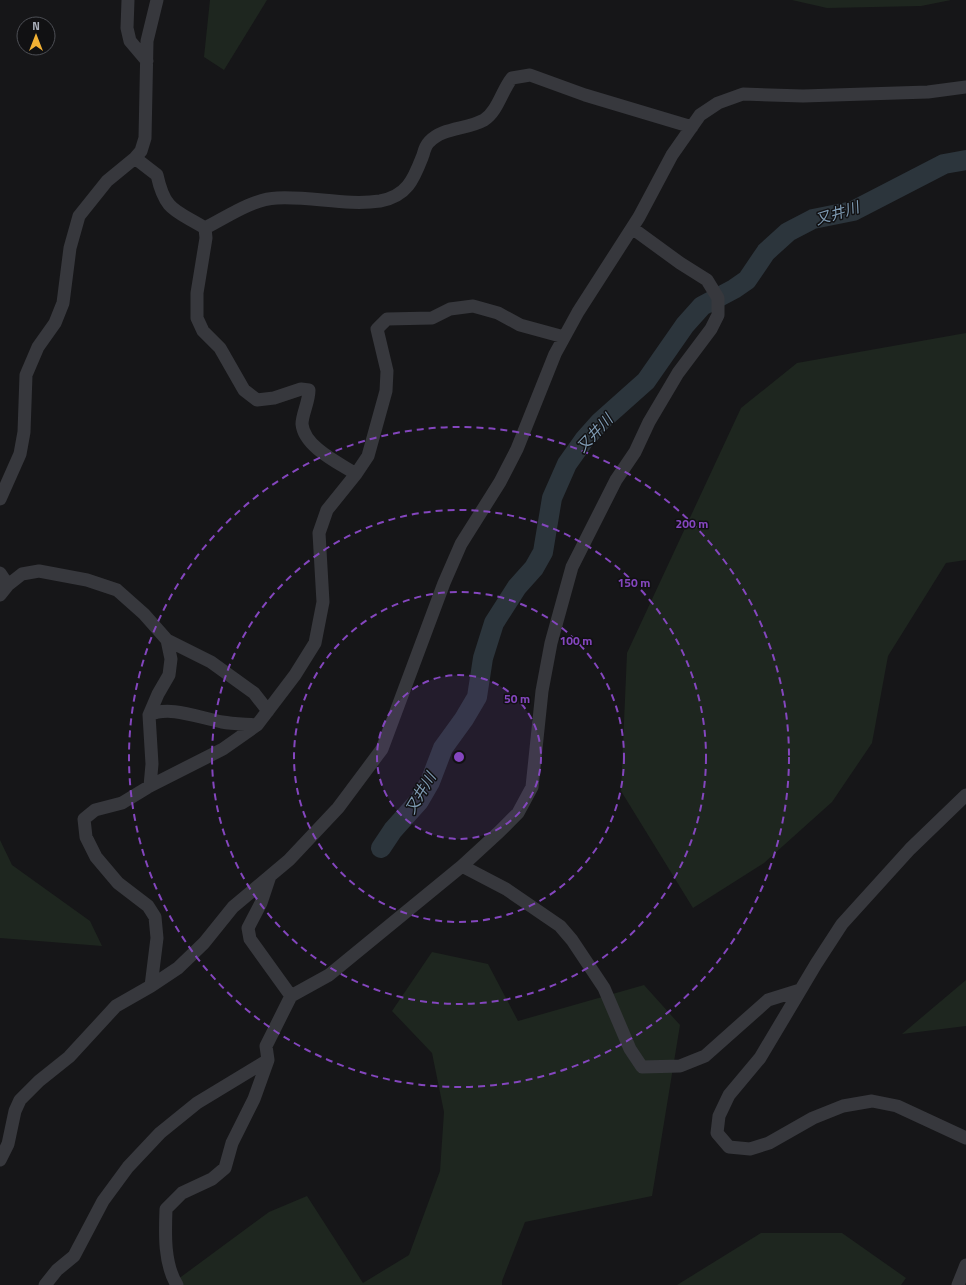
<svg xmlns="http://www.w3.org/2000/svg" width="966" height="1285" font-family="'Titillium Web','Noto Sans JP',sans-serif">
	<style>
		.green { fill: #1e261f }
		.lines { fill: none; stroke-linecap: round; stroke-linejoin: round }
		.river { stroke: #2c353c; stroke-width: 20 }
		.minor { stroke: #37383d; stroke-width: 13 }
		.ring { fill: none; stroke: #8446be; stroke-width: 2; stroke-dasharray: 7 5 }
		.labels { text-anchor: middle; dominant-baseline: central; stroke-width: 3; stroke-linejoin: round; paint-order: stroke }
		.water-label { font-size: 15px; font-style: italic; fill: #7f9bb3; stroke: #111113 }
		.centre { fill: #8446be; stroke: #111113; stroke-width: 2 }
		.ring-label { font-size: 12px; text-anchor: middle; font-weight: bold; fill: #8446be; stroke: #111113; stroke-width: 3; stroke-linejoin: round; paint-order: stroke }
	</style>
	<rect width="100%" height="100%" fill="#161618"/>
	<path class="green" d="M210,0H267L224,70L204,57Z
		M792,0H951L921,6L827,8Z
		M966,333V560L946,563L888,656L872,743L832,802L764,863L693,908L621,791L627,653L741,408L797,363Z
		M0,840L12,865L90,921L102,946L0,938Z
		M432,952L488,964L518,1021L644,985L680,1025L652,1196L525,1222L502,1281V1285H170L269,1212L307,1196L363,1283L409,1255L440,1171L444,1112L432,1053L392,1011Z
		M966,980V1026L902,1034Z
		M761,1233H842L906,1278L901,1285H677Z"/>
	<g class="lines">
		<path class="river" d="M381,848L393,830L419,801L430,782L443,748L464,719L477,697L483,658L494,623L517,587L534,568L543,552L552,498L567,464L584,440L600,422L646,381L685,325L702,306L734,289L747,280L766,252L788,232L813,219L853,211L944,164L966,160"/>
		<path class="minor" d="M128,0L127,28L130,41L147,61
			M135,158L157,175C165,212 176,210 205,228
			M205,228C227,217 252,199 277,198C311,196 346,206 380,201C408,196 414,178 423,155C424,151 426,145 429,142C443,127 466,130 484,120C498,111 502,90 512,78L530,75L585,95L692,127
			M205,228L206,238L197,293V318L203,331L220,348L244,390L257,400L274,398L301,389L309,390C309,402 302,414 302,424C304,447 339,463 356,474
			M0,499L20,454L24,432L26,375L38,347L55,323L63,303L70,248L79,216L107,181L135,158L141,151L145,138L147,41L157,0
			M0,573L8,585
			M0,595L8,585L22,574L39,571L87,580L117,590L144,614L167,640L211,662L254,693L268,711
			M149,715C170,705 199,718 222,722C233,724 245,724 257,725
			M150,786L152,764L149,715L158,694L169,675L171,659L167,640
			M966,795L910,849L842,924L816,964L760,1058L729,1095L719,1116L717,1133L729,1147L750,1149L769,1143L813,1118L843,1106L872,1101L897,1106L966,1138
			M462,866L506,889L560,926L572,940L604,988L630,1049L642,1067L680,1066L705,1056L768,1000L800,990
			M270,876L261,903L248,928L250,939L291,996
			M151,986L157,938L155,917L148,906L118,883L96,857L86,837L84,819L95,810L122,803L150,786L223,749L257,725L295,675L315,643L323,602L319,533L327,510L356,474L368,456L386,391L387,371L377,329L387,319L432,318L450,309L473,306L498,313L520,325L564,337
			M0,1160L8,1144L15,1111L20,1100L39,1081L69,1057L116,1006L151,986L178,968L204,943L233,907L289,860L338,808L382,749L444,583L461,544L500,482L517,449L555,354L578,312L639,217L672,155L700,115L718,103L743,94L803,96L928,92L966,87
			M45,1285L57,1270L74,1256L103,1201L128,1167L160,1133L197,1103L268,1060
			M177,1285C164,1264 165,1234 166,1209L182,1193L212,1179L225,1168L232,1143L254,1099L268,1060L266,1046L291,996L329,975L462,866L499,832L518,813L532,787L542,691L551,643L572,567L616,480L635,452L649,422L678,373L711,329L718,315V298L707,280L680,263L632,228
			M958,1285L966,1265"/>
	</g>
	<circle cx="459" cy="757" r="82" fill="#8446be" fill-opacity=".12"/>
	<g class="ring">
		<circle cx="459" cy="757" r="82"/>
		<circle cx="459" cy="757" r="165"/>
		<circle cx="459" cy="757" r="247"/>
		<circle cx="459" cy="757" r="330"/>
	</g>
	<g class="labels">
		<g class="water-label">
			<text transform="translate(837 213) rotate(-17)">又井川</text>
			<text transform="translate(594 433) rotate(-47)">又井川</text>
			<text transform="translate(420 793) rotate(-59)">又井川</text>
		</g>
	</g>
	<circle cx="459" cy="757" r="6" class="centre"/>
	<g class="ring-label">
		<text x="692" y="528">200 m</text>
		<text x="634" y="587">150 m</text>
		<text x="576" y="645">100 m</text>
		<text x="517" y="703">50 m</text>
	</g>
	<g transform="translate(36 36)"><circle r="19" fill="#111113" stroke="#4d4f55"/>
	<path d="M0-3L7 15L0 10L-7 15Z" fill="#f2b134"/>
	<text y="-6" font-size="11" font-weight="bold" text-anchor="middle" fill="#a8adb8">N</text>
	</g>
</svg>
